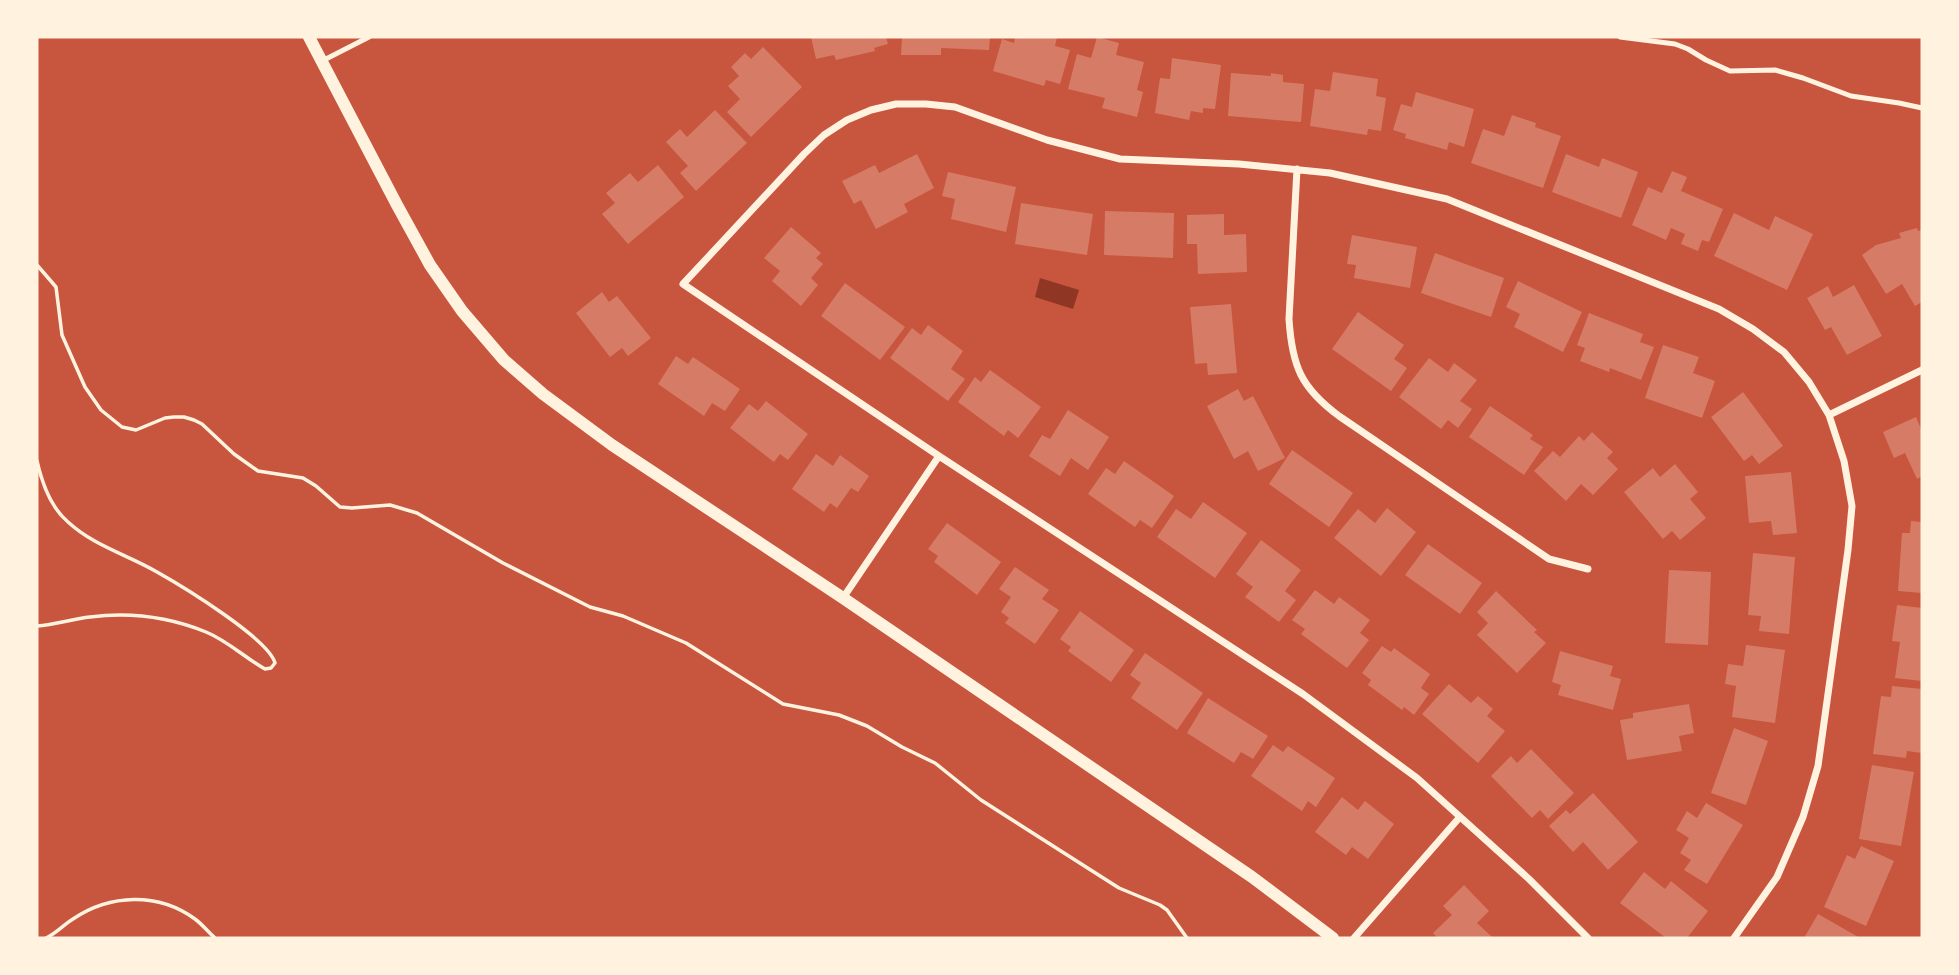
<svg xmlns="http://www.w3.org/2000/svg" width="1959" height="975" font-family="'Archivo Narrow',sans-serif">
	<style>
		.water { fill: #8f3625 }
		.building { fill: #d67c66 }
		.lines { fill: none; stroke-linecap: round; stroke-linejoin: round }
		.path { stroke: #fff3e0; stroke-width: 3.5 }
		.service { stroke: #fff3e0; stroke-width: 5 }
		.minor { stroke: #fff3e0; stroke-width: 7 }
		.tertiary { stroke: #fff3e0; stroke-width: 12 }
	</style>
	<rect width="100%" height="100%" fill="#c8553d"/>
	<path class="water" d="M1040,278L1079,290L1073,309L1035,297Z"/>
	<path class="building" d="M811,37H886L888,44L874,48L875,51L836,60L834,55L816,59Z
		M902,37H990L989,50L941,48V55H901Z
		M1015,37H1057L1055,46L1070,50L1060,84L1046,80L1044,86L993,71L1002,39L1014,43Z
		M1097,37L1119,43L1116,55L1144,62L1137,90L1143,92L1137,117L1102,108L1105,98L1068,89L1077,54L1091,58Z
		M763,47L802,87L751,137L727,112L740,99L728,86L739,76L731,67L745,53L751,59Z
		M1172,58L1221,65L1215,109L1203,108V113L1191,111L1189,120L1155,113L1160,78L1170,79Z
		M1333,72L1378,79L1376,96L1386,98L1381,131L1368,129L1367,135L1310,126L1315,89L1330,91Z
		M1231,73L1271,76V73L1283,75V82L1304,84L1301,122L1228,116Z
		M1416,92L1474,109L1464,147L1449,142L1447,150L1405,138L1406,134L1393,130L1401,104L1412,107Z
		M715,110L747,143L696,191L680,173L688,166L666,142L680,129L687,137Z
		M1512,115L1536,123L1535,127L1561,136L1543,188L1471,163L1483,129L1504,136Z
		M917,154L934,188L904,204L908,212L876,229L861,200L854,204L842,181L875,165L879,173Z
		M1566,154L1599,167L1602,158L1638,172L1621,218L1552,192Z
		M658,165L684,197L628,244L602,214L615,203L606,193L630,173L638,182Z
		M1672,171L1687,177L1681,191L1723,209L1709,242L1702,240L1698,251L1681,244L1685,234L1671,228L1666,240L1632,225L1648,187L1662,193Z
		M948,172L1016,187L1006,232L951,219L955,199L942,196Z
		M1021,203L1093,214L1087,255L1015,244Z
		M1105,211L1174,213L1173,258L1104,255Z
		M1734,213L1769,230L1775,216L1813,234L1787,290L1714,256Z
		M1224,214V235L1246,234L1247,272L1198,274L1197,244H1187V215Z
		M791,227L821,253L816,258L823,264L811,278L818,285L801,306L772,281L780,271L764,258Z
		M1917,228L1918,231L1922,230V302L1915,306L1902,284L1886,294L1862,255L1876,245L1901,238L1899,233Z
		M1352,235L1417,247L1410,288L1354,278L1356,265L1347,264Z
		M1435,253L1504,278L1491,317L1421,293Z
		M1518,281L1582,312L1563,352L1514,327L1520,314L1506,307Z
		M845,283L905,327L880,360L821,316Z
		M1854,285L1882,336L1847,355L1831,327L1825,330L1807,298L1828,286L1833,297Z
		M602,292L609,302L617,296L651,338L628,356L622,348L610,357L576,313Z
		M1231,304L1237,373L1208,375L1207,363L1195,364L1190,307Z
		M1358,312L1404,345L1394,359L1407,368L1391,391L1332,349Z
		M1589,313L1643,334L1640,342L1654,347L1641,380L1610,368L1609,372L1580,361L1585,348L1577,345Z
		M928,325L963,351L951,369L965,379L948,401L890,358L912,328L921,335Z
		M1663,345L1699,357L1693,373L1715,381L1702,418L1645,398Z
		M676,356L688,364L693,357L740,389L725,411L712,403L704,416L658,384Z
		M1429,358L1448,372L1454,363L1477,380L1460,401L1472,409L1458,428L1448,420L1441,429L1399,397Z
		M990,370L1041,407L1018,438L1008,430L1004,436L958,402L975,377L981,382Z
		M1238,389L1244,401L1253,396L1285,458L1258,471L1248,451L1234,459L1207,406Z
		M1743,392L1783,446L1759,464L1752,455L1744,461L1711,417Z
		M766,401L808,434L788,460L780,454L774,462L730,428L749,404L758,411Z
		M1490,406L1533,435L1530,439L1543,447L1524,475L1469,437Z
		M1068,410L1109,437L1088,470L1071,458L1060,476L1029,456L1042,435L1050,439Z
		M1916,417L1922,431V476L1917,479L1905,453L1894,458L1883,432Z
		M1592,432L1613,452L1607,458L1618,469L1593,495L1581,484L1566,501L1534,471L1553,451L1560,457L1579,436L1584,441Z
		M1292,450L1353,493L1329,527L1269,484Z
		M816,454L833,466L840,455L869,476L858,492L851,488L837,508L830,503L824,512L792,489Z
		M1124,461L1174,496L1152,528L1140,520L1135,527L1088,494L1106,468L1115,474Z
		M1675,464L1698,492L1690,499L1706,518L1680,540L1672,531L1663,539L1624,492L1653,468L1660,477Z
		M1791,472L1797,533L1773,535L1771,521L1749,523L1745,476Z
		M1203,502L1247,533L1215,578L1157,537L1176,509L1191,519Z
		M1387,508L1416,532L1381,576L1334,538L1358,509L1375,523Z
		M1911,521L1922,522V593L1898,591L1902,533H1910Z
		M947,523L1001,562L977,595L934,562L938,556L928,549Z
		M1261,540L1301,570L1285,591L1296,600L1279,622L1245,597L1253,587L1236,574Z
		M1428,544L1482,583L1460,614L1405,575Z
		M1753,553L1795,557L1789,634L1759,631L1761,616L1748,615Z
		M1015,567L1049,590L1042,599L1059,610L1035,644L1005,623L1009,618L1001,612L1011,597L999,589Z
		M1669,570L1711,572L1708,645L1665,643Z
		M1315,590L1334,604L1339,597L1370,620L1360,633L1369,640L1347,668L1301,634L1305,629L1292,620Z
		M1496,591L1537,630L1534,632L1546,643L1517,673L1477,635L1488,623L1477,612Z
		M1897,605L1922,608V681L1895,678L1900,642L1892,641Z
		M1080,611L1134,650L1111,682L1068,651L1071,647L1060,639Z
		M1746,645L1785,650L1775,723L1732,717L1736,686L1725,684L1728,664L1743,666Z
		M1382,646L1391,652L1394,648L1430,674L1421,688L1429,694L1414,715L1404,707L1402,710L1368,685L1371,680L1362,673Z
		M1560,651L1613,666L1610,676L1621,679L1613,710L1558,695L1561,685L1552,682Z
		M1145,653L1203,693L1177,730L1131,698L1141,683L1130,675Z
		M1449,684L1471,703L1478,696L1493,709L1487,716L1505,731L1478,763L1422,714Z
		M1892,686L1922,689V753L1907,751L1906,758L1873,754L1881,696L1891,697Z
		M1208,698L1268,736L1253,759L1241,752L1234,763L1187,733Z
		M1689,704L1694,733L1679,736L1682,751L1627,760L1620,720L1633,718V713Z
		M1734,728L1768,741L1746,805L1711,793Z
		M1273,745L1283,752L1288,746L1335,778L1316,807L1308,801L1302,811L1251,776Z
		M1531,749L1574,793L1548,819L1540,810L1532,818L1491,776L1511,756L1517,763Z
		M1872,765L1914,772L1901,846L1859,839Z
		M1593,793L1638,842L1608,870L1583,842L1573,852L1549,826L1566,810L1570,814Z
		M1342,797L1358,810L1365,801L1394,824L1368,859L1352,847L1346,855L1315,832Z
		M1706,803L1743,825L1707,884L1684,870L1691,860L1680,853L1689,838L1676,830L1687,811L1697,818Z
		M1861,846L1894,861L1866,926L1824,907L1847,855L1855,859Z
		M1644,872L1665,889L1671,881L1708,911L1687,938H1666L1620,903Z
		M1464,885L1489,911L1477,923L1493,938H1438L1433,933L1452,915L1443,906Z
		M1818,914L1860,938H1804Z"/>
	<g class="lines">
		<path class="path" d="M37,265L56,287L62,335L85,387L101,410L122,427L136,430L165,418L174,417H184L194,420L202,424L234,454L258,471L303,478L316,486L340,507L352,508L390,505L417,513L503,563L590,607L623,616L686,643L783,704L839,715L867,726L902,747L935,763L981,800L1119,888L1160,905L1167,910L1187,938
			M37,461C42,483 50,507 68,522C94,546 128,555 157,572C182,586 269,639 275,663L271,668L265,669C245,658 228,641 206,632C169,617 129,612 90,617C72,619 55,625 37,626
			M46,938C57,933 63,925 73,919C110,894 158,892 195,919C202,924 208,932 215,938"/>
		<path class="service" d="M1620,37L1675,44L1688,49L1706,60L1730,71L1775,70L1803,78L1851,96L1899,103L1922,108
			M322,61L369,37"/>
		<path class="minor" d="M1297,169L1289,319C1292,366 1301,388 1339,416L1549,559L1588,569
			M1829,415L1922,370
			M843,598L939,456
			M1354,938L1459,818
			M1588,938L1529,879L1417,778L1303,694L939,456L683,284L804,154L824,135L847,120L871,110L896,104H926L955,107L1047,140L1120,159L1239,164L1330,173L1447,199L1719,309L1753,329L1784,352L1809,382L1829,415L1844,461L1852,506L1848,550L1818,766L1803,817L1777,877L1734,938"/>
		<path class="tertiary" d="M309,37L397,205L430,265L462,311L504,360L543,394L612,445L843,598L1252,877L1333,938"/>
	</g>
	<rect width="1959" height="975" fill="none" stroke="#fff3e0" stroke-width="77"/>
</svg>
